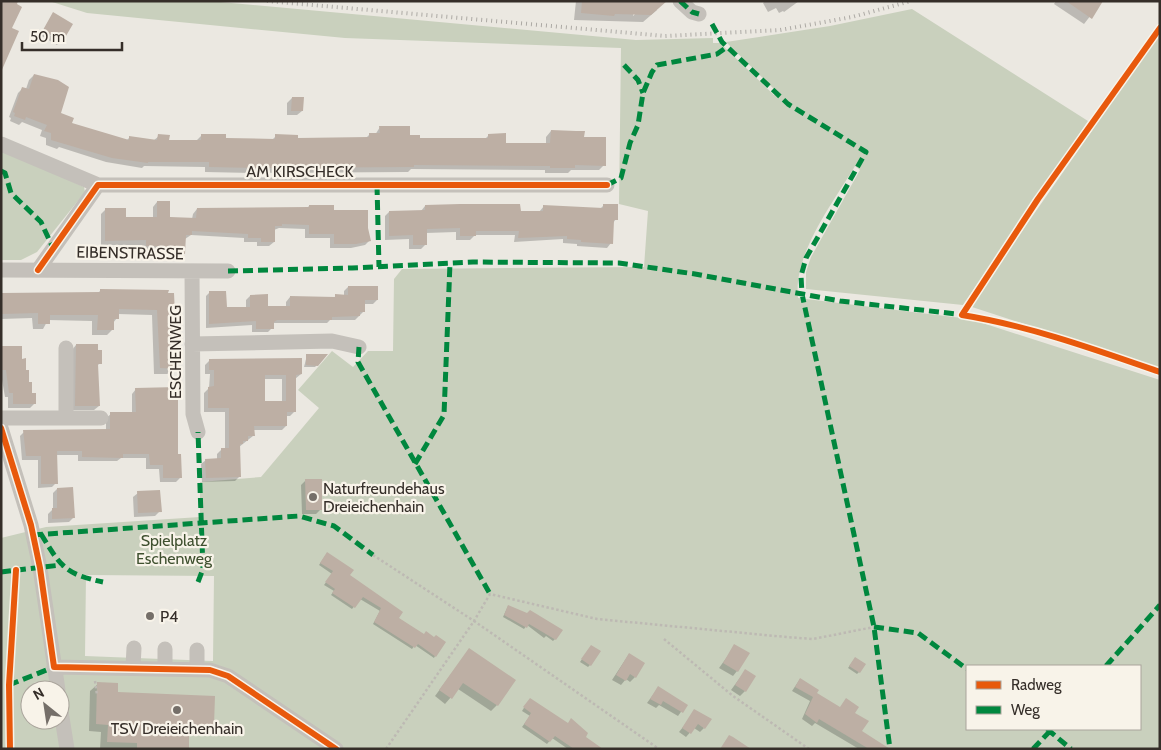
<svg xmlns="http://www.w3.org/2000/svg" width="1161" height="750" font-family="Cabin,sans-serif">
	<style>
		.green { fill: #c9d0bd; fill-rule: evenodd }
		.shadow { fill: #0003; fill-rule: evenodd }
		.building { fill: #bdafa4; fill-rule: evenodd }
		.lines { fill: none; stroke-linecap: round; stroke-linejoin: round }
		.path { stroke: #bdb9b3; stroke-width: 2.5; stroke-dasharray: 2.5 2.5; stroke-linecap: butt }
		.minor { stroke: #c4c0ba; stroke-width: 15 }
		.rail { stroke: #aca9a4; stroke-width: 4; stroke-dasharray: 1 4; stroke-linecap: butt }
		.quiet { stroke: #00873e; stroke-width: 5; stroke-dasharray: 10 5; stroke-linecap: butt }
		.cycleway-casing { stroke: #f8f3e9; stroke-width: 9 }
		.cycleway { stroke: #e8590c; stroke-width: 6 }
		.poi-dot { fill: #756f69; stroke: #f8f3e9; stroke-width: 2 }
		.labels { text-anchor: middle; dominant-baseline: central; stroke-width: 4.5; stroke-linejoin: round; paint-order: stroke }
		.street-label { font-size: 16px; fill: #352e29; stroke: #f8f3e9 }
		.poi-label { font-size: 16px; fill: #352e29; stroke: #f8f3e9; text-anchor: start }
		.park-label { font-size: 16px; fill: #3f502f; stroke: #f8f3e9 }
	</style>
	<rect width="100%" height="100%" fill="#ebe8e1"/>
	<path class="green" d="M49,1H210L636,40L713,38V43H720L774,95L777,92L726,42L830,26L912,9L1088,121L963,305L806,289V272L811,257L860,170L855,166C833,203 793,254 798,298L970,319L1160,380V749H1V538L46,527L200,517V482L261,477L319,408L298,390L332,351L353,367L368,351H393L394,279L402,269L644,267L648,211L619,204L621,48L345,38L87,13ZM86,575L214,576L213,661L85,656ZM967,666H1140V729H967ZM30,690H60V720H30Z
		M1160,33V368L972,307L979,293Z
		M1,149L84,187L85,192L37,252L21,260H1Z"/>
	<path class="shadow" d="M576,1H635L633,16L649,1L657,10L643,22L574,20Z
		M765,1H799L784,12L783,11L779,13L776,8L768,12L763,3Z
		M1056,1H1102L1084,24L1054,4Z
		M54,14L71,25L57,45L40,35Z
		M34,75L59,114L70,124L126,141L130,137L153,141L159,136L168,141H196L201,136L225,139L272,140L276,136L296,139L366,138L369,135H375L380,127L419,139H485L489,135L505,144L546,145V137L551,131L583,138L604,165L599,170H571L568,173H545V170L411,169L408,172L253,173L205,172V167L144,166L142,168L106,162L59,147L57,149L46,145V138L40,136L42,130L22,122L19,125L10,121L11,118L9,117L18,93L23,88L26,89L29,80Z
		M292,98L302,111L297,115H287V103Z
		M157,202L169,218L192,219L193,214L197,209L307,208L309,206L333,211L367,229L370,240L365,245L351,248H330V238H305V229L279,228L274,230V242L269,246H257V242H244V238L191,235L185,239L184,254L180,258H165V251L142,250V245H101V214L105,210L125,218H153V207Z
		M604,205L616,219L613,223L611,243L607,248L577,246V244L563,243V239L514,242L515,235H475L470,240H456V232L426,233V244L421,249H409V239L385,240V216L389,212L421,211L425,206L519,212H539L544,206L600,209Z
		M348,287L377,300L373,304H364V311L355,320H330L327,323H272V328L268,332H252V325L206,328V296L210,292L226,309H246V300L250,296L267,308H286V302L290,297L333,298L336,296H344V291Z
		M100,291L167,292L176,369L171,374H154L152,315L118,314L117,318L113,323V329L107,335H92V321L48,320L43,329H33L32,318L1,319V294L98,293Z
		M76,345L100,363L96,367L99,406L94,410H71L72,350Z
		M1,347L21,360L35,403L30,408H8V397H5L1,374Z
		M307,355L317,365L315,367H304Z
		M210,360L301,374L295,379V411L290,416H286V426L282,430H253V436L239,447L240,476L235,481L202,482L201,464L206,460H217V454L221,450L225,449V412H204V393L209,388L210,374H205V365ZM264,379H282V402H264Z
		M136,389L177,456L180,478L176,482H160L159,469H146V458H121L117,461H78V455H56V483L52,487L38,488V460H22L20,436L24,432L106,430V418L111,414H132V394Z
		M306,480L321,509L316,514H302L301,485Z
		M57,489L73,518L69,522L48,523V514L53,509V493Z
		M138,493L160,511L155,516L134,517L133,497Z
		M325,556L398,618L424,635L434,638L435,656L434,658L415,645L412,649L373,624L380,611L360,599L352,609L331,595L334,591L324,585L332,574L319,565Z
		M508,606L555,639L553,641L546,636L544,638L527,625L524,629L503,617Z
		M735,646L737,671L733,676L719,668Z
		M589,649L590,665L588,667L580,662Z
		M469,650L497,705L491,711L458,689L445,704L435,696Z
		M629,654L635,677L630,682L626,679L621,685L612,680Z
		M853,661L859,672L857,674L848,668Z
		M745,671V691L740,696L731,690Z
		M800,679L815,693L839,708L854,713L861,732L879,749H859L815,723L812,726L802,719L810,701L792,691Z
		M98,684L116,694L213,725L205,732H188L187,749H100L101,732L89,731L90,691Z
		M658,688L686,705L678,716L659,705L656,708L647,703Z
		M527,703L581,749H568L552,738L547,744L522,727L530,716L522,711Z
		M692,716L704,728L700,732L694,728L686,737L679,732Z"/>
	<path class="building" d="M1,1H18L17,4L22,7L12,28L19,31L1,72Z
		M582,1H667L651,15L615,14L614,16L581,13Z
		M1066,1H1103L1092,19Z
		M53,12L73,24L63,41L43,30Z
		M34,74L58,80L69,87L61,113L74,118L72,123L129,140V136L157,140L158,134L170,135L169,140H201V134H226V138L275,139V134L298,135V138L369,137V133H380L379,126H410V135H420V138H488V134L506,133V143H550L551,130L576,131H585L584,137H606V166L575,165V168H550V166L414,165V167L259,168L209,167V162H148V163L112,158L51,140V133L44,131L47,125L26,117L25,120L14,116L15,113L13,112L22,87L29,89Z
		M292,97H304L303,111H291Z
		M157,201H170V217L196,218L197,208L309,207V205H334V210H368V228L371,241L356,244H334V234H309V225L282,224V226H275V242H261V238H248V234L192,231V235H186L185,254H169L170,247L146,246V240L105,241V208H126V217H157Z
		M460,204H520L521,211H543V205L603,208V204H618V220H614L613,244L581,242V240L567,239V236L518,238L519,231H476V236H460V228L427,229V245H413V235L389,236V211L425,210V205Z
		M348,286H378V300H365V312H360V316L332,317V320H277L274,322V329H256V321L209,324V291H226L227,307H250V295L268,294V306H290V296L335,297V294L348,295Z
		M100,289L169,290L168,293H174L175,314L179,317L178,369L160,368L157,310L119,309V319H114V330H97L98,315H50V324H38V313L1,314V293L100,292Z
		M76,344H98V350H102V364H98L100,406H75Z
		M1,346H22V359L26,358V370H29V382H32V393H36V404H13V393H9L6,370H2Z
		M306,354H328L318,366L306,365Z
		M302,358V374L296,375V412H287V426H254L255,436H248V441H243V444H240L241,477L206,478L205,459L221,458V448H229V408H208V387L214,386V370H209V359ZM265,375H286V401H265Z
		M178,387V454H181L182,478H163V465H150L149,454H123V458L82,457V451H57L58,484H41V456H26L23,430L110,429V412H136L135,388Z
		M305,479H322V510H306Z
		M73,487L75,518L52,519V508H57V488Z
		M160,490L162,512L138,513L137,491Z
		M327,552L354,570L350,575L403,612L399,618L424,634L426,631L434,637L436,635L446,642L436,657L418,644L415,648L374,622L381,608L363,597L355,608L332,593L335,589L325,582L333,571L320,563Z
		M508,605L527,613L530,610L563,630L556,640L529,624L527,628L504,615Z
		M734,644L750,653L738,672L723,663Z
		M591,645L601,651L591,666L581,659Z
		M469,648L516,680L498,706L463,683L452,699L439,690Z
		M629,653L645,663L636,678L630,674L626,681L616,675Z
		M855,657L866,664L860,673L849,666Z
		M745,669L756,676L746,692L735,685Z
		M800,678L819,690L817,693L840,707L846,698L859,707L855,713L869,721L862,731L890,749H869L819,719L817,723L805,714L813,697L795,687Z
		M97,682L118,683V692L215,696L214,725H189V749H137V743L107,742L108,725L96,724Z
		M658,686L688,705L683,713L663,701L661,705L650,699Z
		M530,698L568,723L571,718L588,733L586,737L603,749H574L555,736L550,742L524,724L531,713L523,707Z
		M694,709L712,719L705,729L698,724L691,734L682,728Z
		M729,735L733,737L751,749H720Z"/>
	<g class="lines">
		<path class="path" d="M373,555L474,621L490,594L597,619L786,637L813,639L874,627
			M664,639L733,696L809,749
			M95,681L97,695
			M386,749L474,621L659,749"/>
		<path class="minor" d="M680,1L692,12L699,14
			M1,144L98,185
			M1,270L228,271
			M38,270L98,185H607
			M192,272L193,414L198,432
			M192,344L332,341L359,347
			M66,417V348
			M1,418H101
			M1,428L31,525L40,568L58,690
			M165,649V668
			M54,667L210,670L228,676L336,749
			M133,667L134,648
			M197,669V650
			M60,705L67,749"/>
		<path class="rail" d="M267,1L665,36L780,30L852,17L911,1"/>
		<path class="quiet" d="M680,1L692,12L699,14
			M712,24L722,42L788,104L866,152L806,258L801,276L802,294L874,627L890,749
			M624,65L638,80L643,93
			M1,171L5,173L11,193L41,222L53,248
			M377,185L379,267
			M607,185L621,178L630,143L638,125L643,93L652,72L657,65L717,54L727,47
			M228,271L352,268L473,262L619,263L695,274L840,301L966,315
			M359,347L358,362L490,594
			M415,464L444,415L450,263
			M41,534C61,567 65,574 103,582
			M33,535L299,516L334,526L373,555
			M1,572L61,565
			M198,582L203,569L198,432
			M874,627L918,633L967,669
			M1106,666L1160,605
			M9,685L54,667
			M1047,729L1071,749
			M1033,749L1052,729"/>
		<defs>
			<path id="cycleway" d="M1160,28L1038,199L962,315C1030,326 1094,349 1160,372
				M38,270L98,185H607
				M1,428L31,525L40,568L54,667L210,670L228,676L336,749
				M10,749L9,685L16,570"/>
		</defs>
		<use href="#cycleway" class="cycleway-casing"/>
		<use href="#cycleway" class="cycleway"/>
	</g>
	<g class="poi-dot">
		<circle cx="313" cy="497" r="5"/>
		<circle cx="150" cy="616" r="5"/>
		<circle cx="177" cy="710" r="5"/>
	</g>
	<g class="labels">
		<g class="street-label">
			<text x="300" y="171">AM KIRSCHECK</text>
			<text transform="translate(130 253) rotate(1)">EIBENSTRASSE</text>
			<text transform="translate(175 352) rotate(-90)">ESCHENWEG</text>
		</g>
		<g class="poi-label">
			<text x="323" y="488">Naturfreundehaus<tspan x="323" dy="18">Dreieichenhain</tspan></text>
			<text x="160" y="616">P4</text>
			<text x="177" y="728" text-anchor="middle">TSV Dreieichenhain</text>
		</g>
		<g class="park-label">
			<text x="174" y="540">Spielplatz<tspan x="174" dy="18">Eschenweg</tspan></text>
		</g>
	</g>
	<rect width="1161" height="750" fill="none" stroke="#352e29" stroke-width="5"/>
	<rect x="966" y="665" width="175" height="65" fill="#f8f3e9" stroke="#aaa49c"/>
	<rect x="976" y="681" width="25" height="8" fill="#e8590c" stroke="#aaa49c"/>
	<text x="1011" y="690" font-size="15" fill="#352e29">Radweg</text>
	<rect x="976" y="706" width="25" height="8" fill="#00873e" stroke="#aaa49c"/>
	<text x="1011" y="715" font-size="15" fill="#352e29">Weg</text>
	<g transform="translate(45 705) rotate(330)"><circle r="24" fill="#f8f3e9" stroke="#aaa49c"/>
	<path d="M0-4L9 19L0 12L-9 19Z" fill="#756f69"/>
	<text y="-8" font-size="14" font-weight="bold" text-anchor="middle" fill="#352e29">N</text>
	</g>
	<path d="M22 42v8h100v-8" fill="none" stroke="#352e29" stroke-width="2.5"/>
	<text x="30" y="42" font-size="15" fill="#352e29" stroke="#f8f3e9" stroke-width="4" paint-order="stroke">50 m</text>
</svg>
